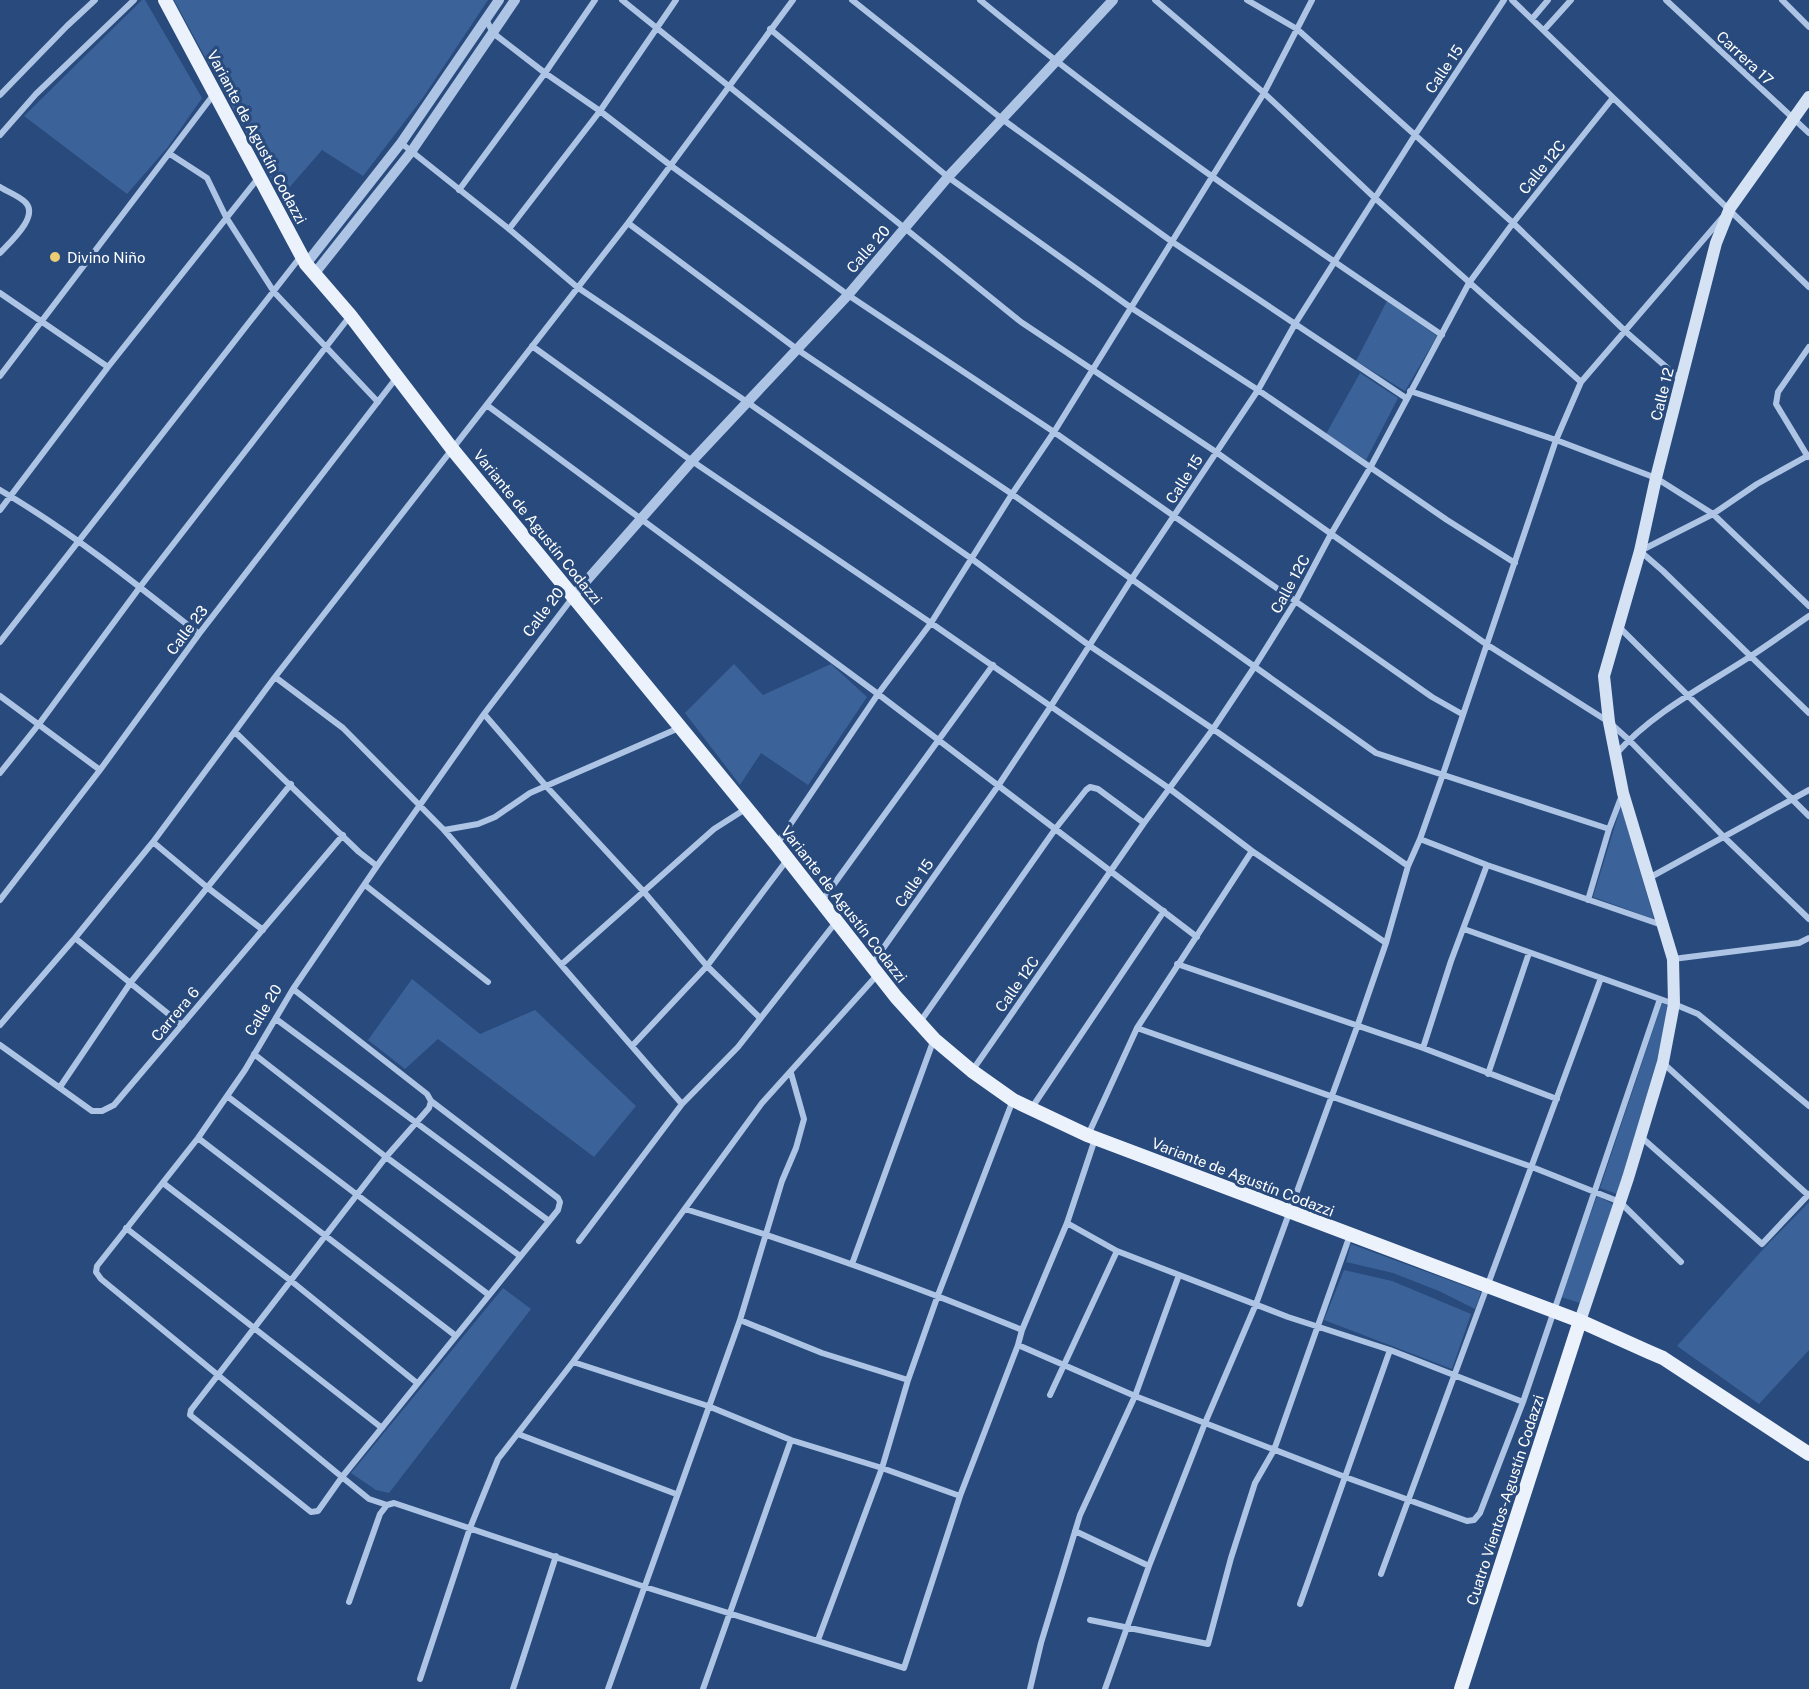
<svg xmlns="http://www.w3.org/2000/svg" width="1809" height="1689" font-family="'Public Sans',sans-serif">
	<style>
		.green { fill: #3c6399 }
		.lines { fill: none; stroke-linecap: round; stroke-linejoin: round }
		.minor { stroke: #adc4e4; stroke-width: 6 }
		.tertiary { stroke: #adc4e4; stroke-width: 10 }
		.secondary { stroke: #d5e2f4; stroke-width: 12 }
		.primary { stroke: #ecf2fc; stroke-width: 14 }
		.poi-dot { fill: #eccc73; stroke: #284a7c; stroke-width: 2 }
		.labels { text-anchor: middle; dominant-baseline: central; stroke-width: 6; stroke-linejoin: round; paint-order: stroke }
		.street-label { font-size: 15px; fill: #fff; stroke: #284a7c }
		.poi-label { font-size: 15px; fill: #fff; stroke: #284a7c; text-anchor: start }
	</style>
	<rect width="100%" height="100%" fill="#284a7c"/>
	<path class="green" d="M142,0H145L202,98L168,147L127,194L24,116Z
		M174,0H488L422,99L363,176L322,150L281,197Z
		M1387,301L1437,336L1405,391L1356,361Z
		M1360,373L1398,398L1366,460L1326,434Z
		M734,664L763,695L831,664L867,697L808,785L761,753L740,785L685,713Z
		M1621,806L1654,919L1593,897Z
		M412,979L480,1034L535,1010L636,1106L594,1157L438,1039L405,1069L368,1040Z
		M1662,1003L1669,1006L1657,1061L1617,1194L1600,1188Z
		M1597,1196L1613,1204L1580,1303L1561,1297Z
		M1809,1202V1350L1759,1404L1677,1346L1765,1247Z
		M1351,1244L1481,1292L1475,1309L1439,1291L1393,1273L1346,1262Z
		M1344,1270L1392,1281L1471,1314L1452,1369L1324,1320Z
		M503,1288L531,1309L389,1493L376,1490L351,1473Z"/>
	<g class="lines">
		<path class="minor" d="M622,0L1021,322L1216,452L1486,644L1609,722L1629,740L1725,838L1809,919
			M852,0L1002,119L1171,241L1406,398
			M980,0C1127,121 1284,228 1442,335
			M1155,0L1264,93L1376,199L1581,382
			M1247,0L1297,29L1513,223L1625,331L1681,380
			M1512,0L1809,287
			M1666,0L1809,133
			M1782,0L1809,27
			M486,19L493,33L545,73L600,111L670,165L848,295L1054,432L1432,697L1462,714
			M1532,19L1548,0
			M770,29L948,177L1130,307L1258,390L1447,520L1515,563
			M1544,30L1571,0
			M0,95L67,26L95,0
			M0,135L36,94L134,0
			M401,143L509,229L577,287L747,402L972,559L1090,646L1213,729L1408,866
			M170,154L207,178L226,217L274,292L378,402
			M0,187C8,192 19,196 25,202C40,216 10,242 0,253
			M459,190L545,73L595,0
			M628,223L798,350L1012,494L1376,753L1609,829
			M509,229L600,111L676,0
			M0,293L108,367
			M532,346L692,461L931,623L1170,789L1252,851L1386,943
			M0,376L214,94
			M1410,391L1556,440L1656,478L1713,514L1809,606
			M488,406L878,694L1197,937
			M1809,455L1757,484L1713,514L1640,551L1663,571L1809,713
			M1808,457L1776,404L1778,392L1809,347
			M0,490C70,531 135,583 199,634
			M0,510L108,367L259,177
			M1619,627L1809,816
			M0,642L301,256
			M275,677L343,728L444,830L682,1104
			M0,696L100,770
			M484,714L546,786L644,892L707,966L760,1018
			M235,732L359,852L377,866
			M1616,754C1653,712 1705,686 1751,656C1771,643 1790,629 1809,616
			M0,773L39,724L140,587L350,316
			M444,830L478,824L495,817L530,793L679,728
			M1420,839L1487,865L1662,925
			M153,842L208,888L263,930
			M777,844L878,694L931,623L1012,494L1054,432L1264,93L1312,0
			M1649,878L1809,790
			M365,885L488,982
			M0,900L100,770L199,634L397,377
			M1588,900L1609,829L1622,795
			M821,902L993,665
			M1464,929L1674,1004L1698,1014L1809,1106
			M75,938L182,1025
			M1673,959L1799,943L1809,938
			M562,964L714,829L747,808
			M872,964L998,786L1051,706L1131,580L1258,390L1295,324L1415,135L1504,0
			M1177,964L1423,1048L1557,1099
			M293,989L427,1094L431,1101L558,1198L560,1202L558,1210L342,1477L318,1511L311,1512L195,1419L190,1415L191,1410L386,1157L429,1108L431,1101
			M276,1019L549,1221
			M920,1022L1056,828L1086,790L1090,787L1098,789L1144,823
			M0,1025L75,938L153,842L275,677L628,223L793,0
			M1137,1028L1532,1167L1620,1202L1681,1262
			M0,1045L92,1111H102L114,1105L343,835
			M632,1046L707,966L787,860
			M1423,1048L1451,961L1487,865
			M254,1054L386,1157L520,1256
			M1663,1063L1808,1195
			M972,1071L1144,823L1213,729L1255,666L1295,602L1331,534L1370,468L1469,283L1513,223L1612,99
			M1488,1074L1529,953
			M60,1087L131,982L291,784
			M227,1096L489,1295
			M1031,1109L1164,911
			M1088,1135L1137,1028L1252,851
			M1640,1136L1762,1244L1809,1194
			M198,1138L456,1336
			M163,1183L290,1280L417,1383
			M685,1209C799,1244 911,1284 1022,1330
			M1067,1223L1117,1251L1288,1317L1390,1350L1523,1402
			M126,1228L382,1428
			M579,1241L682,1104L738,1047L836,922
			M852,1264L934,1039
			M740,1320L822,1353L908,1380
			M1018,1345L1135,1396L1345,1477L1467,1521L1474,1520L1480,1513L1523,1402L1660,999
			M573,1362L708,1406L791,1440L882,1468L960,1496
			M1050,1395L1117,1251
			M518,1434L676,1494
			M387,1505L369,1499L342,1477L101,1279L96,1272L97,1266L198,1138L245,1070L293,989L377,866L484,714L573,597
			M1075,1531L1149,1566
			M1381,1574L1601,978
			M349,1602L380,1514L387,1505L394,1503L645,1587L904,1668L960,1496L1018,1345L1022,1330L1067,1223L1095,1139
			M1300,1604L1390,1350
			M1090,1620L1208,1644L1231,1558L1255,1483L1274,1450L1350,1235
			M818,1640L882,1468L908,1380L938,1295L1013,1100
			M420,1679L470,1528L498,1459L573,1362L762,1103L879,973
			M513,1689L556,1556
			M608,1689L740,1320L782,1181L796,1148L804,1119L791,1073
			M703,1689L791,1440
			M1030,1689L1041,1643L1080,1515L1135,1396L1179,1275
			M1105,1689L1149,1566L1205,1423L1256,1304L1357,1027L1386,943L1408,866L1420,839L1443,774L1556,440L1581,382L1722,218"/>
		<path class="tertiary" d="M306,264L401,143L499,0
			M315,273L411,152L515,0
			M573,596L692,461L848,295L948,177L1113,0"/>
		<path class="secondary" d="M1580,1321L1628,1178L1663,1062L1674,1004L1673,959L1623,793L1609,722L1604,676L1640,551L1656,478L1716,243L1730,208L1809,97"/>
		<path class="primary" d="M165,0L306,264L350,315L453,450L776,844L896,997L934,1039L972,1071L1013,1100L1087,1135L1580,1321L1649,1352L1663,1358L1809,1454
			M1461,1689L1580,1321"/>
	</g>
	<circle class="poi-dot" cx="55" cy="257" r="6"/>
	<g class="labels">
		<g class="street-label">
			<text transform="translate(1745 58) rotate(43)">Carrera 17</text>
			<text transform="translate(1444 69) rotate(-56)">Calle 15</text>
			<text transform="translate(257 137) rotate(62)">Variante de Agustín Codazzi</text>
			<text transform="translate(1542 167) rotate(-51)">Calle 12C</text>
			<text transform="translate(868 249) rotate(-49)">Calle 20</text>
			<text transform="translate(1662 394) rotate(-76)">Calle 12</text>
			<text transform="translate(1184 479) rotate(-57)">Calle 15</text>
			<text transform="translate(538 527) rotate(51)">Variante de Agustín Codazzi</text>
			<text transform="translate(1290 584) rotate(-61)">Calle 12C</text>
			<text transform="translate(543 612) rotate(-53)">Calle 20</text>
			<text transform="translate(187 630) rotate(-53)">Calle 23</text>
			<text transform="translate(914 883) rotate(-55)">Calle 15</text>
			<text transform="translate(844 904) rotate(52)">Variante de Agustín Codazzi</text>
			<text transform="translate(1017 984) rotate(-55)">Calle 12C</text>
			<text transform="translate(263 1010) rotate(-59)">Calle 20</text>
			<text transform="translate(175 1014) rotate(-50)">Carrera 6</text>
			<text transform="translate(1243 1177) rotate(21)">Variante de Agustín Codazzi</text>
			<text transform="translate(1505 1500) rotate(-72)">Cuatro Vientos-Agustín Codazzi</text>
		</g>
		<g class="poi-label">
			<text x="67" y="257">Divino Niño</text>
		</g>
	</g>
</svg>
